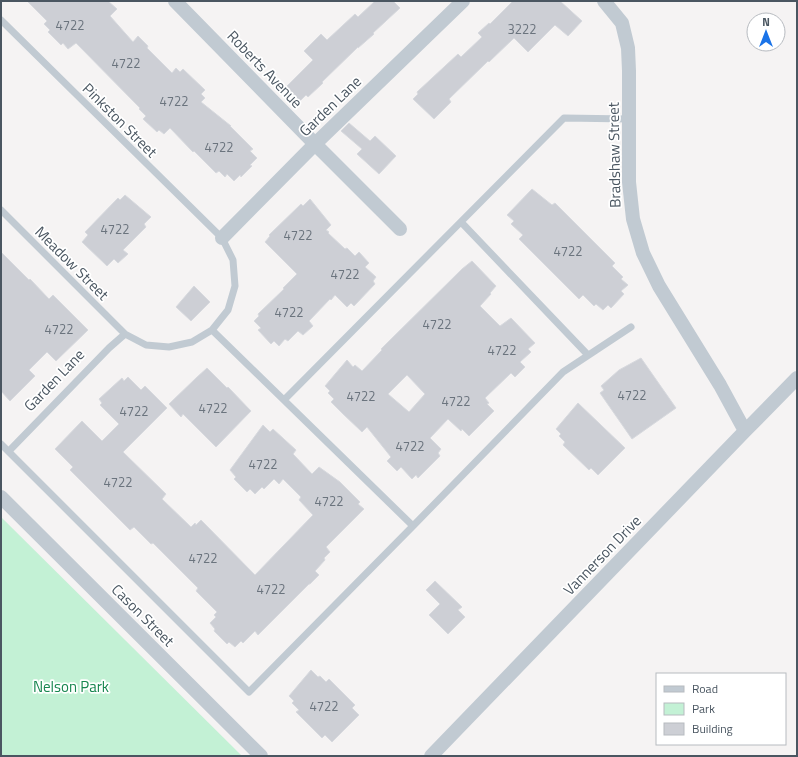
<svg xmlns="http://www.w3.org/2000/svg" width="798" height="757" font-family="'Titillium Web',sans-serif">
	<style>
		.green { fill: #c3f1d5 }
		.building { fill: #cdcfd5; stroke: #d7d9de; fill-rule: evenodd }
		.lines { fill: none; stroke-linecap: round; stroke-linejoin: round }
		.lane { stroke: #c1cad2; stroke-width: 7 }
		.street { stroke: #c1cad2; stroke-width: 14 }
		.labels { text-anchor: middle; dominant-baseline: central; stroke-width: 3.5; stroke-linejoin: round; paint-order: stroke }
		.number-label { font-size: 13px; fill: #6b747e }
		.street-label { font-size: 15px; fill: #4a5661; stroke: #fff }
		.park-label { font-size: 15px; fill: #17864f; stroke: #fff }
	</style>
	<rect width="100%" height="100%" fill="#f5f3f3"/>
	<path class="green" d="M1,517L242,756H1Z"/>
	<path class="building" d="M27,1H108L117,9L110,16L133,42L138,36L148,46L147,48L172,73L176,68L180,72L183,69L205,90L201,94L205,98L201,102L231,126H230L253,149L250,151L257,158L250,165L252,166L241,177L240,175L234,181L227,174L225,177L219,171L216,173L194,151L193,152L170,128L164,134L159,130L157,132L143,119L146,116L139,109L140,108L76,43L68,49L63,43L61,45L48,32L50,30L44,24L47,21Z
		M375,1H393L400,8L373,33L374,34L358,48V47L322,82L323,83L308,97L306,95L300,101L286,87L313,60L304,51L321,34L327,40L355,14L358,17Z
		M513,1H560L582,21L568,36L555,25L528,52L514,38L489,62L488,61L449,99L451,102L434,119L413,99L418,94L417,92L458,54L461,57L482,37L478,33L489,23L490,24Z
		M349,123L370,141L375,136L396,156L379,174L357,154L362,149L341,131Z
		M532,189L552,205L555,203L615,263L612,266L623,277L621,279L628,285L621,291L624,294L611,308L608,305L603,310L596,304L594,306L583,295L579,299L519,239L523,235L511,224L514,221L507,215Z
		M125,195L151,217L144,224L146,227L123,250L128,254L118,263L114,259L107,266L82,242L88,235L85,232L118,198L120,200Z
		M310,199L331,225L326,230L329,232L328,233L345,249L347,248L355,256L359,252L369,263L365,267L376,277L373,281L375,284L354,306L351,303L347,307L335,295L331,300L330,299L309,321L313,326L303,335L298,331L288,341L285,339L279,346L274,341L271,344L258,330L261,328L254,321L259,316L258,314L284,289L283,288L297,274L265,242L270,236L269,235L301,204L303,206Z
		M1,252L29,280L30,279L49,299L53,295L88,330L56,361L47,352L29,370L35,376L10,401L1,391Z
		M472,261L496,286L490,293L491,294L480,306L500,326L511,318L535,343L528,349L531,352L520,362L525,367L515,377L511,373L485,398L489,403L487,404L494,411L469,436L462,429L461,431L448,419L430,438L441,449L438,453L440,456L418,478L416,475L412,479L401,467L397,471L387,461L391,457L367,427L362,432L342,413L331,402L334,399L328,393L330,391L325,386L347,360L353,367L355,365L362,371L382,350L381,349L462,269ZM407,375L425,394L409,412L388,394Z
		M194,286L210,302L191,321L176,307Z
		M641,358L676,408L632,439L600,393L604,390L601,386L619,370Z
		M207,368L227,388L228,387L251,411L216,447L183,414L181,417L169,404L196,378Z
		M128,377L141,390L145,386L167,408L123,452L166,494L162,499L191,527L195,523L196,525L201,520L255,575L313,515L299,500L301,497L283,479L279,484L274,479L264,489L262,487L255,494L250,489L247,492L234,479L236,477L230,470L263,425L270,432L273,429L296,450L293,454L312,474L319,467L340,482L360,502L358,504L364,509L326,547L330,552L324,558L325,560L315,571L319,575L310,584H309L258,635L255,631L243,643L241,641L235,647L229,642L227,644L214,631L215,629L210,623L216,617L214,615L217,612L196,591L198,588L153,543L151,544L134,527L130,530L70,470L73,467L55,449L82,421L102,441L119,424L100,405L102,403L99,399L122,378L124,381Z
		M578,403L625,448L598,475L591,468L589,470L563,445L565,442L559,436L561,434L556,429Z
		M435,581L462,607L458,610L465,617L448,634L429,615L440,604L426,590Z
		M311,670L318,677L320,676L326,682L329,679L355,705L352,708L359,715L332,742L325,735L322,738L296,712L299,710L292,703L294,701L289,696Z"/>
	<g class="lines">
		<path class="lane" d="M1,20L222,238L233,260L235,286L228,310L212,330L192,342L169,347L146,345L125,334L1,210
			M461,222L588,355
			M212,330L413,526
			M284,400L564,118L629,119
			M1,444L249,692L413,526L563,372L631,327
			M9,451L109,348L125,334"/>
		<path class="street" d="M175,1L315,144L400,229
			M604,1L622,23L628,48L629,71V182L633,219L643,253L659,286L720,385L745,431
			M222,238L315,144L463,1
			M1,497L261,756
			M431,756L745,431L797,378"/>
	</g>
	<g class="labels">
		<g class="number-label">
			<text x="70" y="25">4722</text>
			<text x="522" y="29">3222</text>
			<text x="126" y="63">4722</text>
			<text x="174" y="101">4722</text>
			<text x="219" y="147">4722</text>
			<text x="115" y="229">4722</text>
			<text x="298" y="235">4722</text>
			<text x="568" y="251">4722</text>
			<text x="345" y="274">4722</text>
			<text x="289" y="312">4722</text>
			<text x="437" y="324">4722</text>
			<text x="59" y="329">4722</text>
			<text x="502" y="350">4722</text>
			<text x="632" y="395">4722</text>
			<text x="361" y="396">4722</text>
			<text x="456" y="401">4722</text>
			<text x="213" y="408">4722</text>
			<text x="134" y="411">4722</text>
			<text x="410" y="446">4722</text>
			<text x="263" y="464">4722</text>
			<text x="118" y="482">4722</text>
			<text x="329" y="501">4722</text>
			<text x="203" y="558">4722</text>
			<text x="271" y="589">4722</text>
			<text x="324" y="706">4722</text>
		</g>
		<g class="street-label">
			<text transform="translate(265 69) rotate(46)">Roberts Avenue</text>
			<text transform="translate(330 106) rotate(-44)">Garden Lane</text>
			<text transform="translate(120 120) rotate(45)">Pinkston Street</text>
			<text transform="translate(614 155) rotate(-91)">Bradshaw Street</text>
			<text transform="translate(72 263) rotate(45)">Meadow Street</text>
			<text transform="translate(54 380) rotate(-46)">Garden Lane</text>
			<text transform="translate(602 555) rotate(-46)">Vannerson Drive</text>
			<text transform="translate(143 615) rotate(45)">Cason Street</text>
		</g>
		<g class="park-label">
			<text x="71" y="686">Nelson Park</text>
		</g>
	</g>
	<rect width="798" height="757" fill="none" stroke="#4a5661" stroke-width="4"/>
	<rect x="656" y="673" width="130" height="72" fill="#ffffff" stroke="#b7bbc0"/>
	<rect x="664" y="686" width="20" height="6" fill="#c1cad2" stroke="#b7bbc0"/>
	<text x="692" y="693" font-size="12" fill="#4a5661">Road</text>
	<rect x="664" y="703" width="20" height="12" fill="#c3f1d5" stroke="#b7bbc0"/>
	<text x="692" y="713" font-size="12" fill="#4a5661">Park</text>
	<rect x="664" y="723" width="20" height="12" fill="#cdcfd5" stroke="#b7bbc0"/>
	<text x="692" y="733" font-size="12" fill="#4a5661">Building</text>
	<g transform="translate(766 32)"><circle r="19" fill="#ffffff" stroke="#b7bbc0"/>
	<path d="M0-3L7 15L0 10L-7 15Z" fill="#1a73e8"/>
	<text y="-6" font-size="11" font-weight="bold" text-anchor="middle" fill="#4a5661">N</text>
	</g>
</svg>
